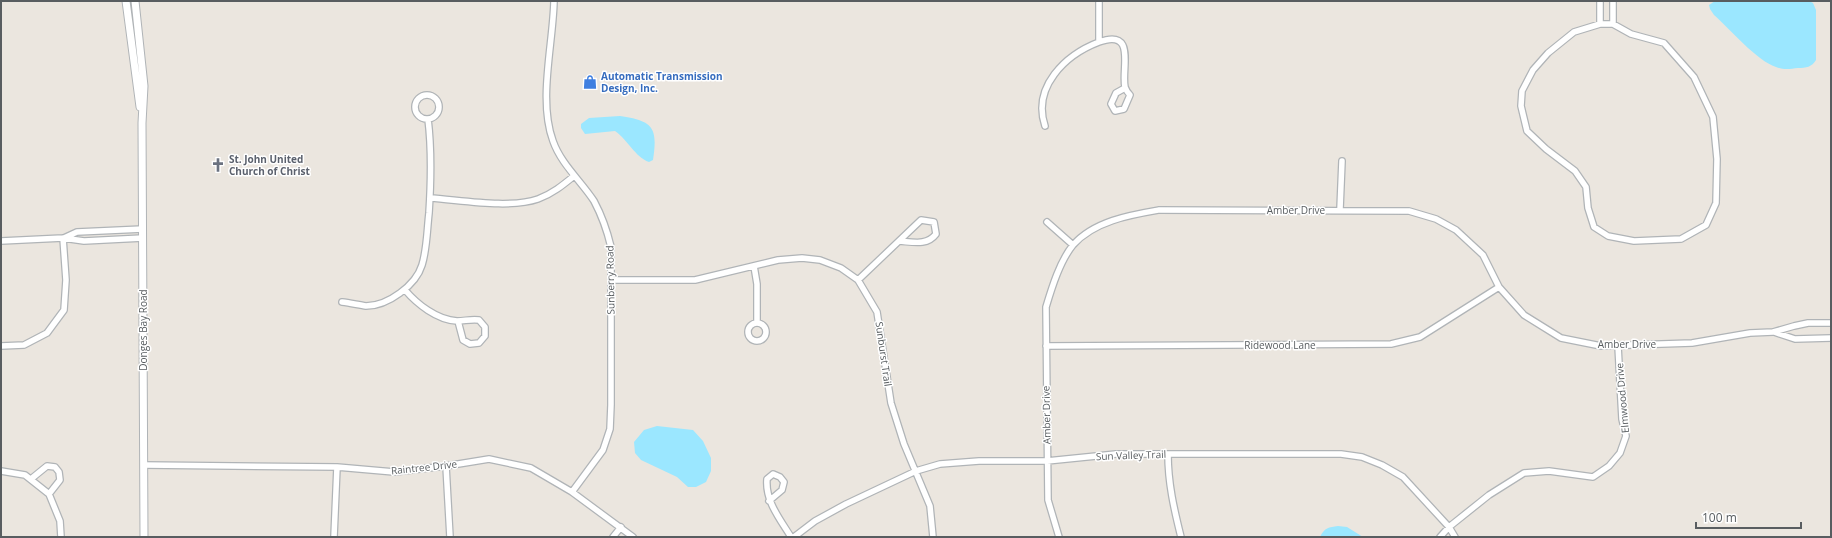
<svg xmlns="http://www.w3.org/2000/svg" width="1832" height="538" font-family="'Open Sans',sans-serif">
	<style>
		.water { fill: #9be7ff }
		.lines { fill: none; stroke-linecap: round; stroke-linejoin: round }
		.minor-casing { stroke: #b0b4b7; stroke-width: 8 }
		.tertiary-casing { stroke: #b0b4b7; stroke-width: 9 }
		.minor { stroke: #fff; stroke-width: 5.5 }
		.tertiary { stroke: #fff; stroke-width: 7 }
		.labels { text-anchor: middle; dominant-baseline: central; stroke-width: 3; stroke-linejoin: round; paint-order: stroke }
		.shop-label { font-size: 10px; font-weight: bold; fill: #366cbe; stroke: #fff; text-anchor: start }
		.worship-label { font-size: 10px; font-weight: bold; fill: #5b616d; stroke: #fff; text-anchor: start }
		.street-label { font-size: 10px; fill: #585d60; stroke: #fff }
	</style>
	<rect width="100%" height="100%" fill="#ebe6df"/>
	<path class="water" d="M1715,1H1809L1813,3L1816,10V60C1812,67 1806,68 1798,68C1790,69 1783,70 1776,67C1757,61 1730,29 1714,15L1710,9L1709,5Z
		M620,116C653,121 658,127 653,160L649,162C635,157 628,140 615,131L585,134L581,128V124L589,118Z
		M657,426L693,430L703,441L711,458V471L706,482L696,487H688L677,477L641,460L635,453L634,442L644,430Z
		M1338,526L1347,527L1363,537H1320C1324,528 1329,527 1338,526Z"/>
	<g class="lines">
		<defs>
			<path id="minor" d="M554,1C553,45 538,100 553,141C561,164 581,181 594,201C602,216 607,230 611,247V405L610,429L603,450L572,492
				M1600,1V24
				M1613,1V24
				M1600,24H1613L1631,34L1664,43L1694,77L1713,117L1717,159L1716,203L1706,225L1681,239L1634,241L1608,236L1594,227L1588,208L1586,187L1575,171L1546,149L1527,131L1521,106L1522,91L1533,70L1548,53L1574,32Z
				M1099,42C1137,28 1121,69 1125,87C1126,90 1128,93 1130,95L1124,109L1115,111L1111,104L1116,93L1125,88
				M415 107a12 12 0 1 1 24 0a12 12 0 1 1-24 0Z
				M1045,126C1032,87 1065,55 1099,42V1
				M430,198C461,200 509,209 538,199C552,194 563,185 574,176
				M1340,209L1342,161
				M1047,222L1073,245
				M64,238L77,232L143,229
				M1,241L63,238L84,241L143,238
				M754,266L757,284V322
				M611,280H695L778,260L802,258L820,260L841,268L858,280L877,312L891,403L904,444L930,506L933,537
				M858,280L921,220L934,222L936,234C927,246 913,242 899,241
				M405,290C417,304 437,320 457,321C465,321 470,319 479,320L485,327V336L479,343L470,344L463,340L458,321
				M342,302C350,303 359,305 366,306C388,306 416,285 422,265C427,249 427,230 429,213C431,182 432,151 428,119
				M748 332a9 9 0 1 1 18 0a9 9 0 1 1-18 0Z
				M1774,332L1795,339L1831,338
				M1,346L24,345L47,333L64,310L66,280L63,238
				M1046,346L1391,344L1420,337L1499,287
				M1168,454C1168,483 1174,509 1181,537
				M144,465L337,467L394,472L446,466L489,459L531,468L572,492L633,537
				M446,466L450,537
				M1,471L25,475L49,494L60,521L61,537
				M31,479L47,466L55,467L59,472L60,480L49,494
				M769,501L782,490L784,482L780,477L773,474L767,479C765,501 780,519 791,537
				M334,537L337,467
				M613,537L621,527
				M794,537L815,521L846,504L916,471L940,464L979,461H1047L1116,454H1341L1362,457L1382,465L1403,477L1449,527L1455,537
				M1059,537L1048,500L1046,307C1052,287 1060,261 1073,245C1094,221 1130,215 1159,210L1409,211L1436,219L1456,230L1483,255L1499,287L1524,315L1561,338L1601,346L1692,343L1750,333L1773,332L1794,326L1808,323H1831
				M1440,537L1449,527L1489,495L1524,473L1549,471L1593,477L1609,466L1620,453L1626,436L1622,419L1618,346"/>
			<path id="tertiary" d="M126,1L140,107
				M135,1L144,86L142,123L144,537"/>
		</defs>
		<use href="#minor" class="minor-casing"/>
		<use href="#tertiary" class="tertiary-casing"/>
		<use href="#minor" class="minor"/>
		<use href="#tertiary" class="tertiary"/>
	</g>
	<defs>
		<symbol id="shop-bare" viewBox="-9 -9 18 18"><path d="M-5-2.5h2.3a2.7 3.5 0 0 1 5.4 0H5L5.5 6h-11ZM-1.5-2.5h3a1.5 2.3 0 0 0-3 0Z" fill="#3f7fe0" stroke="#fff" stroke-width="2.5" paint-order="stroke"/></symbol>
		<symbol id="church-bare" viewBox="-9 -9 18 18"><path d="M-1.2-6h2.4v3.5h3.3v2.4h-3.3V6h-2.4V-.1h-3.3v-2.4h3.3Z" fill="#6b7280" stroke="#fff" stroke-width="2.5" paint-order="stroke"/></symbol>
	</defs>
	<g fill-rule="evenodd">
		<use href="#shop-bare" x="580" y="72" width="20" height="20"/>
		<use href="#church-bare" x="208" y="155" width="20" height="20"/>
	</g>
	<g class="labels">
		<g class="shop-label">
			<text x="601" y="76">Automatic Transmission<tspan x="601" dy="12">Design, Inc.</tspan></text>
		</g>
		<g class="worship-label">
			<text x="229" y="159">St. John United<tspan x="229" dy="12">Church of Christ</tspan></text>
		</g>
		<g class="street-label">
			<text x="1296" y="210">Amber Drive</text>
			<text transform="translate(610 280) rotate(-91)">Sunberry Road</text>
			<text transform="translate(143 330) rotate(-90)">Donges Bay Road</text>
			<text x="1627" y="344">Amber Drive</text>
			<text x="1280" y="345">Ridewood Lane</text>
			<text transform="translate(884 354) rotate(82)">Sunburst Trail</text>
			<text transform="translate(1622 398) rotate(-95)">Elmwood Drive</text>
			<text transform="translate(1046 415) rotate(-91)">Amber Drive</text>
			<text transform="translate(1131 455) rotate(-2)">Sun Valley Trail</text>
			<text transform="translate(424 467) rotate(-6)">Raintree Drive</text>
		</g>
	</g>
	<rect width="1832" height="538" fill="none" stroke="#585d60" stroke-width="4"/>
	<path d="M1696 522v6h105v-6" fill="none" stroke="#585d60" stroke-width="2"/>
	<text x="1702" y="522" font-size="12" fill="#585d60" stroke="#ffffff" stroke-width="3" paint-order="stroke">100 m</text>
</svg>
